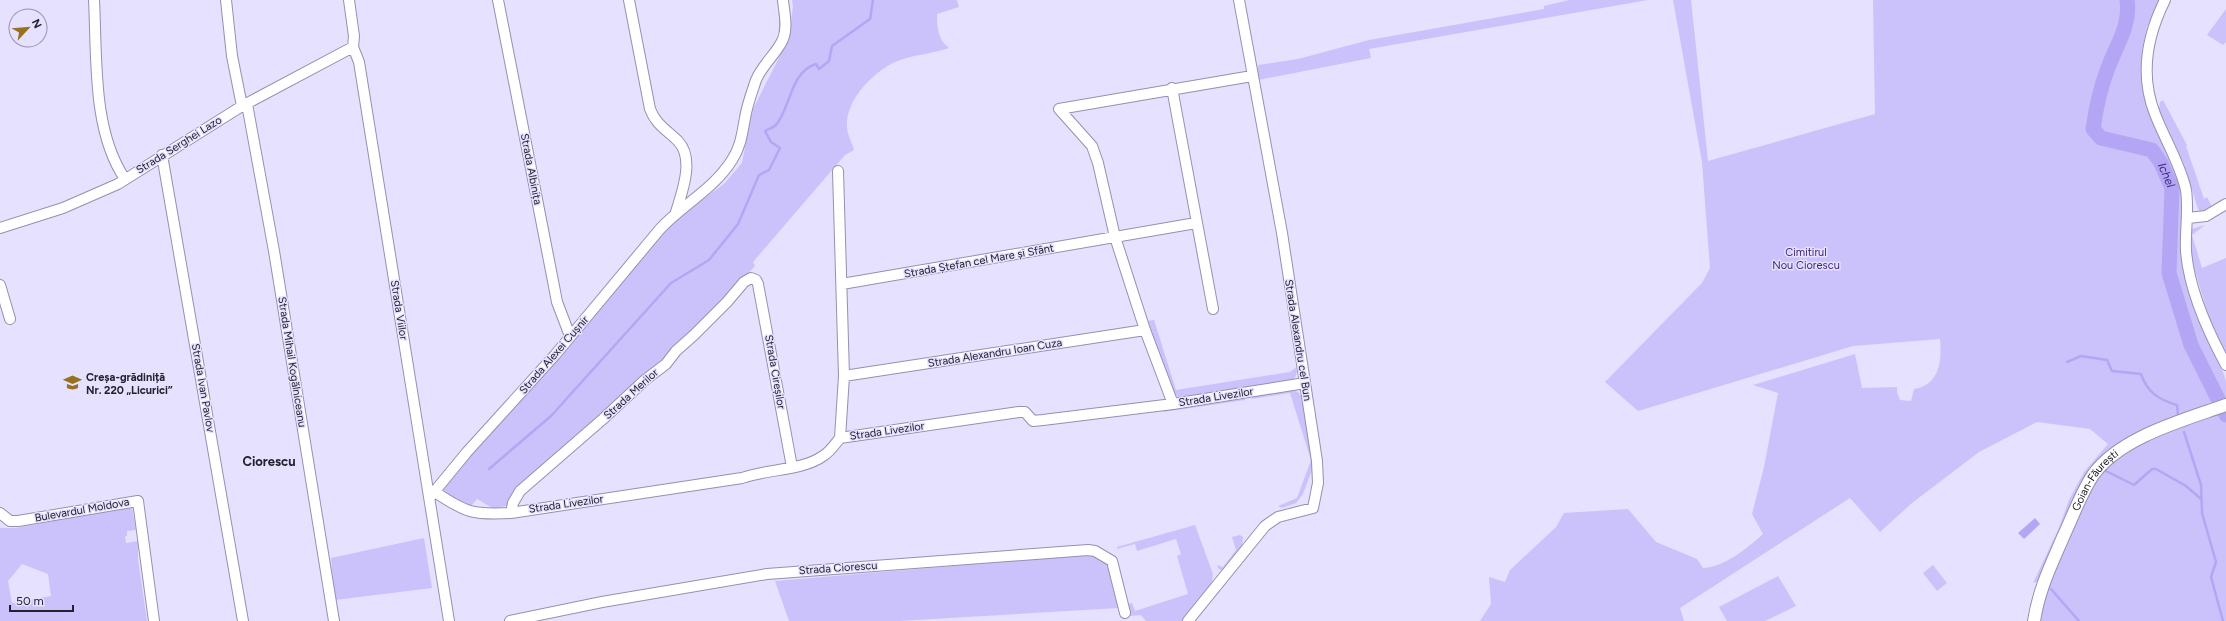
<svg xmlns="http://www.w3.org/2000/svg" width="2226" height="621" font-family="Figtree,sans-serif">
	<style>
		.green { fill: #cbc2fb; fill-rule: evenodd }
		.water { fill: #b4a6f4 }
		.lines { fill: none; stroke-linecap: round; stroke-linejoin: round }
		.stream { stroke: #b4a6f4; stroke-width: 2.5 }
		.river { stroke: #b4a6f4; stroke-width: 15 }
		.minor-casing { stroke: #9590b1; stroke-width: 12 }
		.tertiary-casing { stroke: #9590b1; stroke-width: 14 }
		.minor { stroke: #fff; stroke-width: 10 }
		.tertiary { stroke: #fff; stroke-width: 12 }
		.labels { text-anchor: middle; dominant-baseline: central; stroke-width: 3; stroke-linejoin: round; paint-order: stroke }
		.street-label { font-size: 11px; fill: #23212e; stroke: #e5e1fe }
		.park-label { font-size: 11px; fill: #3f247c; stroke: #e5e1fe }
		.poi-label { font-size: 11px; font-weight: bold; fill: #23212e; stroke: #e5e1fe; text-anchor: start }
		.water-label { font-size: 12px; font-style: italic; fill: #432881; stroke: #e5e1fe }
		.quarter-label { font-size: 13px; font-weight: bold; fill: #23212e; stroke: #e5e1fe }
	</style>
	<rect width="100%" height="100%" fill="#e5e1fe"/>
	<path class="green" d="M792,0H957L959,7L937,14C937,27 938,40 949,48C932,54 910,55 895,62C873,72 845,101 847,127C847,134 852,143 854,150L845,155L753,262L755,266L667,359L517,487L510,505L494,509L477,499L471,506L466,507L444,492V486L455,471L672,222L724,184L742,163L752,111L789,38L793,6Z
		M1569,0H1648L1369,49L1371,58L1258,80V65L1298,59L1369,40L1544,9V6Z
		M1673,0H1691L1708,161L1875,114L1873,0H2159L2147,27L2142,50L2143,93L2150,117L2175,169L2181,189L2187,278L2205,334L2223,372L2226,381V398L2141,431L2101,459L2039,581L2033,583L2058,530L2069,500L2084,472L2108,444L2090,429L2037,422L1979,452L1912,503L1880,532L1850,498L1680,608L1684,621H1480L1491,604L1489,577L1505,582L1510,570L1556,527L1564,513L1628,509L1656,542L1697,559L1703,568C1723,568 1749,547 1763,534L1752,514L1764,467L1778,393L1753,385L1855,354L1862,388L1897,387V392L1900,400L1911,401L1914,389C1940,385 1942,360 1940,339L1853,346L1638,411L1605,382L1702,283L1710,268L1702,162Z
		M2226,9V42L2223,45L2207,35Z
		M2163,100L2187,145L2186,146L2204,199L2207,197L2213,209L2201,212L2198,209L2184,164L2159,109L2160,102Z
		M2205,225L2192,235L2202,268L2226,258V354L2210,322L2192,260L2190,233L2192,229Z
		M1154,320L1176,390L1290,372L1297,367C1297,375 1296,379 1289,383L1183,400L1174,394L1146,321Z
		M1287,388L1298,392L1301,396L1314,455L1313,467L1303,494L1296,503L1282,508L1278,506L1297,498L1311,460L1290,393L1252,399V395Z
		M1244,396L1245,400L1163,412L1167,408Z
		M2226,410V621H2039L2041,604L2087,494L2107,467L2144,442Z
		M128,507L132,508L136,530L127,531V536H125L126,543L138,541V559L147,621H0V528H16ZM22,564L48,574L51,596L12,603L8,581Z
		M1195,525L1213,574L1212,583L1183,621H1146L1141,615L1130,616L1127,604L1132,603L1135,611L1188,594L1177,556L1181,554L1176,539L1137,551L1135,544L1117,549V547Z
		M1240,535L1243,537L1242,546L1225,569L1221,570L1218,568L1217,565L1223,567L1236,550L1232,537Z
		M424,538L432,588L335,600L331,558Z
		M1094,554L1110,562L1119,608L899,621H789L775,581Z
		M1933,565L1947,583L1937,591L1923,573Z
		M1778,576L1796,606L1765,621H1727L1719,607Z"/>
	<path class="water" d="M2035,518L2040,524L2024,539L2018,533Z"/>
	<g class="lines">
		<path class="stream" d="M2067,362L2081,356L2107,360L2112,371L2141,374C2147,392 2159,400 2177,405L2178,416
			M2184,432L2201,485L2202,513L2216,562L2211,577L2223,621
			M489,469L551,416L671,283L709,260L738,224L759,175L769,170L780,148L771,142L765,131C768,129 773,128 776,125C791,107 790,72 816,64L819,69L829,61L832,46L870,19L873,0
			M2106,471L2134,485L2152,469H2156L2186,486L2201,499
			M2051,589L2079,621"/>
		<path class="river" id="s1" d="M2127,0C2131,25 2116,46 2108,68C2100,88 2096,108 2093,129L2101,138L2152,150L2161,163L2172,188L2169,273L2191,345L2226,415"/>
		<defs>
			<path id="minor" d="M94,0C97,56 92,131 125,179
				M226,0L232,56L242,106
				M349,0L354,36L353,47L359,62L449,621
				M498,0L553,281L557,302L570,336
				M629,0L650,109C656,125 667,130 678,141C695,159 682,192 676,212
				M2165,0C2147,36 2140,76 2155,114C2165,140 2180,163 2186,190C2189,211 2185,230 2186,251C2189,290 2207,330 2226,365
				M1172,88L1213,309
				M247,104L274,251L334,621
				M1059,109L1092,146L1098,163L1115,237L1145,330L1173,404
				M1059,109L1252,76
				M162,155L243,621
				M838,171L844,376L840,438
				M2188,218L2206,216L2226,204
				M0,228L63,208L118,184L242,106L353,47
				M842,284L1196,223
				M0,285L10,319
				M844,376L1145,330
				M435,492C466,513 473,515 511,513L742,478C766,469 802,471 823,456C830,452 835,444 840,438L1019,412H1025L1033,421L1043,420L1173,404L1305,383
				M430,497L467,452L555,355L660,229C683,204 713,190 732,160C741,146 742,134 745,118C747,105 752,92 756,80C762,65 778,52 783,39C788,27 784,12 783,0
				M0,513L10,521H18L138,501L154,621
				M511,513L513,503L520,491L603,419L645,380L666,364L676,351L694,335L727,302L744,282L751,278L756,280L758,284L792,467
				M510,621L602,602L767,574L1088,550L1095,551L1112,561L1125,613
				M1188,621L1265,526L1278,517L1313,508L1318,483L1317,461L1282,233L1239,0"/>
			<g id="tertiary">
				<path id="s2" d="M2034,621C2039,589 2051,565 2064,535C2073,516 2081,493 2093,475C2120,437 2184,420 2226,405"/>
			</g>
		</defs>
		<use href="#minor" class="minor-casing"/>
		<use href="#tertiary" class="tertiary-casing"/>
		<use href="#minor" class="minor"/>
		<use href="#tertiary" class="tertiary"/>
	</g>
	<defs>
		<symbol id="school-bare" viewBox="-9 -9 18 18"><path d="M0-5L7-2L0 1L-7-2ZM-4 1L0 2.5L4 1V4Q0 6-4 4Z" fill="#98711d" stroke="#e5e1fe" stroke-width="2.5" paint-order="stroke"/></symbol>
	</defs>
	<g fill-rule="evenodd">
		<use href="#school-bare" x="60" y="370" width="25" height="25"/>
	</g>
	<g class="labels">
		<g class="street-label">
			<text transform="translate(179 145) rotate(-32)">Strada Serghei Lazo</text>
			<text transform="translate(531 169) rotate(79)">Strada Albinița</text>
			<text transform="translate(979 261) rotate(-10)">Strada Ștefan cel Mare și Sfânt</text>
			<text transform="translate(399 310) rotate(81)">Strada Viilor</text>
			<text transform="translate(1298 340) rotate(81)">Strada Alexandru cel Bun</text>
			<text transform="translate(995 353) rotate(-9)">Strada Alexandru Ioan Cuza</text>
			<text transform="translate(554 355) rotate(-49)">Strada Alexei Cușnir</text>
			<text transform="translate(292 362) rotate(81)">Strada Mihail Kogălniceanu</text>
			<text transform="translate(775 372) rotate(80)">Strada Cireșilor</text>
			<text transform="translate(203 388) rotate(80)">Strada Ivan Pavlov</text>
			<text transform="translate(631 394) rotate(-42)">Strada Merilor</text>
			<text transform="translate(1216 397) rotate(-9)">Strada Livezilor</text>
			<text transform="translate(887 431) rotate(-8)">Strada Livezilor</text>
			<text stroke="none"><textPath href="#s2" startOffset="155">Goian-Făurești</textPath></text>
			<text transform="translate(566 504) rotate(-8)">Strada Livezilor</text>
			<text transform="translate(82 510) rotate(-10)">Bulevardul Moldova</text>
			<text transform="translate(838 568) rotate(-4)">Strada Ciorescu</text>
		</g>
		<g class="park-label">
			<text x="1806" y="252">Cimitirul<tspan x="1806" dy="13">Nou Ciorescu</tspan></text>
		</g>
		<g class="poi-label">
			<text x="86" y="377">Creșa-grădiniță<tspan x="86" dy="13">Nr. 220 „Licurici”</tspan></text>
		</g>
		<g class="water-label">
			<text stroke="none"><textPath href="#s1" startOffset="228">Ichel</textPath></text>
		</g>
		<g class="quarter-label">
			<text x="269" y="461">Ciorescu</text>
		</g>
	</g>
	<g transform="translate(28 28) rotate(64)"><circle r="19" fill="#e5e1fe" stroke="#9794ab"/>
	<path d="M0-3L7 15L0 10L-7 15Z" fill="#98711d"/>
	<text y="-6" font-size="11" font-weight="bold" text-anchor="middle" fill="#23212e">N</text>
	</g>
	<path d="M10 605v6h63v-6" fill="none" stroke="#23212e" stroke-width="2"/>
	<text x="16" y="605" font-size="12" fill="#23212e" stroke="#e5e1fe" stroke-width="3" paint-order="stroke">50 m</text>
</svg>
